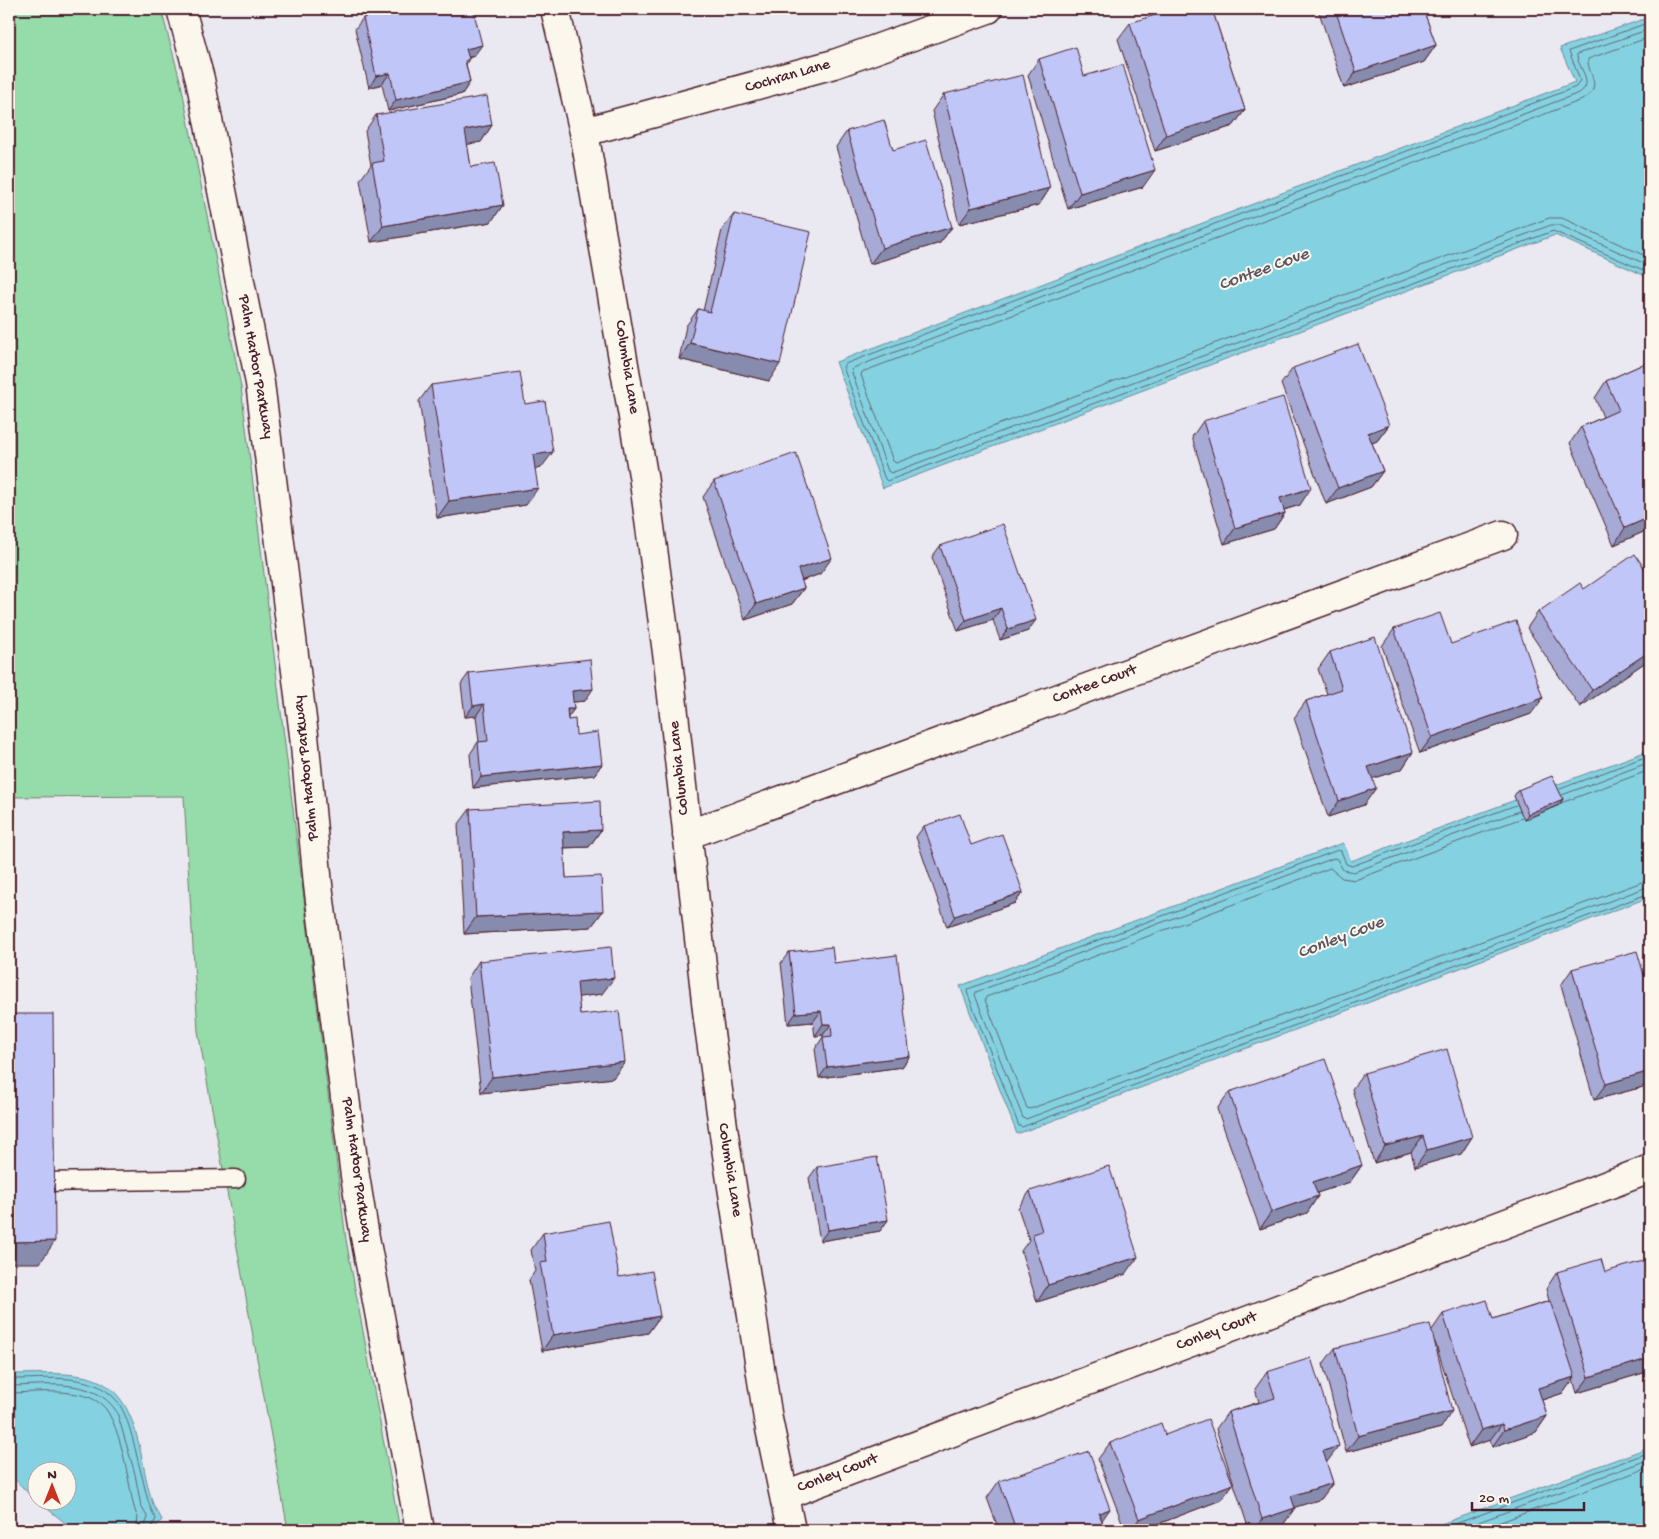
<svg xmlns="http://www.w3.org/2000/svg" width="1659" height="1539" font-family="'Gochi Hand',sans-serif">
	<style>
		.green { fill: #95dcaa; stroke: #707e6a }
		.water { fill: #84d2e1; stroke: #6d8a98; fill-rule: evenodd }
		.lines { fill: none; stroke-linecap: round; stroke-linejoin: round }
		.shore { stroke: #616774; stroke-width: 1 }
		.service-casing { stroke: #4a1f2b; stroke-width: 21 }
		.minor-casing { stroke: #4a1f2b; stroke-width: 31 }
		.tertiary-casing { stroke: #4a1f2b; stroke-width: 31 }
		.service { stroke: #fbf7ec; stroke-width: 18 }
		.minor { stroke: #fbf7ec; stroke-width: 28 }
		.tertiary { stroke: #fbf7ec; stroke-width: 28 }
		.wall { fill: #a6aad5; stroke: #4a1f2b }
		.shaded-wall { fill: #878bae; stroke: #4a1f2b }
		.building { fill: #c1c6f8; stroke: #4a1f2b }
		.labels { text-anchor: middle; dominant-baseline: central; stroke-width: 4; stroke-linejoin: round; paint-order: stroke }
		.street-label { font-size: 16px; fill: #4a1f2b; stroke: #fbf7ec }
		.water-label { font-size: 18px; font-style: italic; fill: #5b5562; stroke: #fbf7ec }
	</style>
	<rect width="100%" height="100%" fill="#eae8f0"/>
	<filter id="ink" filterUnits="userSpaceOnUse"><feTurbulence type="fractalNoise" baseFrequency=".02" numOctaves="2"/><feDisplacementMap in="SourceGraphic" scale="10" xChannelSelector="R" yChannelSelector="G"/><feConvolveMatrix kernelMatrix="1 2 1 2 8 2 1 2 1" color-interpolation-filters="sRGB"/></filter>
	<g filter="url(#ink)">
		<path class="green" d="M9,9H161L181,84L241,387L346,1240L400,1530H288L198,1031L184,796L9,797Z"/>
		<path class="water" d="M1650,17V278L1555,235L883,488L836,362L1575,82L1560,48Z
			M1650,750V897L1017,1134L960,986L1343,843L1351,861Z
			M9,1374C33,1374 58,1372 82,1376C142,1386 137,1458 153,1504C155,1510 160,1515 162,1520L153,1530H74L28,1493L9,1473ZM38,1472H68V1502H38Z
			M1650,1447V1530H1425Z"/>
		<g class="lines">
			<path class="shore" d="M1650,22L1569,51L1580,80L1576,87L845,364L843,367L885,479L887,481L1553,231L1650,273
				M1650,29L1577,54C1577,68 1596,82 1579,93L853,368L851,370L888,471L891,473L1551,225H1559L1650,266
				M1650,37L1588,59C1587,75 1605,86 1582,100L862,372L861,375L893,461L896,463L1549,218H1562L1650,258
				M1560,789L1650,755
				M1562,795L1650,762
				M1561,803L1650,770
				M1516,805L1352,866L1346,864L1341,851L1338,850L968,989L967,992L1019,1126L1022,1127L1650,893
				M1519,811L1354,872L1343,870L1337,859L1334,858L976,992L975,995L1023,1118L1026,1119L1650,886
				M1522,818L1355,880L1342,878L1330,868L986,997L985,1000L1027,1108L1030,1109L1650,879
				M9,1379C45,1380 99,1369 121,1407C131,1425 135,1450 140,1469C146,1489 146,1502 156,1519L150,1530
				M9,1386C45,1386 94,1376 117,1412L135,1474L141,1506L148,1518L143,1530
				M9,1393C37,1393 94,1384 109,1414C119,1432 124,1457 128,1477C131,1491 132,1505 138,1518L136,1530
				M1439,1530L1650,1452
				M1457,1530L1650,1459
				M1479,1530L1650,1467"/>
			<defs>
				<path id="service" d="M40,1182L236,1179"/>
				<path id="minor" d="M555,9L584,132L643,475L668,660L708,1019L726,1148L768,1419L791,1530
					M584,132L834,64L988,9
					M687,835L1503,535
					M785,1495L1650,1169"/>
				<path id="tertiary" d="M181,9L200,79L260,383L304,735L318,885L355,1176L365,1237L420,1530"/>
			</defs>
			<use href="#service" class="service-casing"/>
			<use href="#minor" class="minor-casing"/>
			<use href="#tertiary" class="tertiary-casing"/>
			<use href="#service" class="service"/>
			<use href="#minor" class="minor"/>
			<use href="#tertiary" class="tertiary"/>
		</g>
		<path class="wall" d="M365,9H473L474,56L469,58V59L466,64L470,82L462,94L388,111L382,84L369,88L355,29L363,18L367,17Z
			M1159,9H1212L1245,110L1233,126L1155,151L1118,39L1130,23L1156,15Z
			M1318,9H1423L1436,45L1424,62L1344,88Z
			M1039,59L1084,76L1143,187L1068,209L1028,75Z
			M944,94L1050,188L1039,205L959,224L932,111Z
			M376,115L492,125L481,142L467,144L471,167L503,205L491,222L371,242L360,180L371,165L365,131Z
			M847,131L893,150L952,227L940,243L870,264L836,147Z
			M734,214L769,381L679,359L686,326L698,309L703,311L722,230Z
			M1650,361V529L1614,545L1570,443L1581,427L1603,417L1595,398L1606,381Z
			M1293,368L1389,425L1377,441L1372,443L1383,471L1371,487L1326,504L1281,384Z
			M431,385L525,404L541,468L535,469L526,505L437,518L419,401Z
			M1203,421L1300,505L1284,510L1285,513L1274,529L1224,544L1192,437Z
			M714,481L820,574L801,581L804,588L792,604L745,620L703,497Z
			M940,546L1028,631L1000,640L993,620L958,631L932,557Z
			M1538,612L1650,659L1580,707L1527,628Z
			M1394,629L1451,644L1531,714L1420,753L1382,646Z
			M1330,652L1413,752L1402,769L1372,778L1364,805L1328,817L1294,718L1306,701L1327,694L1318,669Z
			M469,673L585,701L573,702L574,709L568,717V720L576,735L602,764L594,775L473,788L470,754L478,742H479L476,716L465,717L461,684Z
			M1518,790L1563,799L1559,805L1524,820L1514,796Z
			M470,809L601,830L589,847L564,848L566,878L603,911L591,927L464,934L458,825Z
			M924,826L971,845L1023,892L1015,903L947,927L916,837Z
			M789,952L834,963L910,1056L902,1067L819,1078L815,1049L823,1037V1035L815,1036L813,1022L788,1024L781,963Z
			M479,961L602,994L578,997L580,1015L625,1062L613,1078L481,1093L468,978Z
			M1572,969L1644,975L1650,974V1076L1643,1087L1594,1100L1561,985Z
			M1364,1073L1472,1137L1461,1154L1415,1167L1411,1152L1374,1163L1352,1089Z
			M1229,1092L1362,1165L1350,1182L1317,1193L1318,1196L1307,1213L1260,1229L1217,1109Z
			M817,1167L888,1220L880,1231L820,1241L809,1178Z
			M1030,1191L1126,1274L1037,1302L1021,1251L1029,1240L1018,1208Z
			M543,1233L619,1277L660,1316L648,1333L542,1351L529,1280L535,1271L531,1250Z
			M1557,1272H1605L1650,1371L1577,1393L1573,1379L1563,1393L1542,1400L1547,1416L1536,1432L1492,1447L1490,1440L1469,1447L1435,1342L1441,1428L1346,1452L1323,1364L1335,1348L1432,1330L1443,1314L1493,1319L1549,1301L1546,1289Z
			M1267,1372L1327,1462H1326L1333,1483L1321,1499L1295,1507L1283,1525L1266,1530H1249L1216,1429L1228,1412L1259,1402L1255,1389Z
			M1165,1435L1233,1484L1221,1500L1142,1530H1125L1098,1459L1110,1443Z
			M999,1481L1102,1520L1105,1530H999L987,1498Z"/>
		<path class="shaded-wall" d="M482,45L474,56L458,60L466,49Z
			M1436,45L1424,62L1344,88L1356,72Z
			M390,73L382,84L369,88L376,76Z
			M470,82L462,94L388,111L396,100Z
			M1245,110L1233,126L1155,151L1166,135Z
			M492,125L481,142L453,147L465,130Z
			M1155,170L1143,187L1068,209L1080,193Z
			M1050,188L1039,205L959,224L971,208Z
			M503,205L491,222L371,242L383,226Z
			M952,227L940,243L870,264L882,248Z
			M690,343L780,364L769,381L679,359Z
			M1389,425L1377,441L1356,449L1368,433Z
			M553,452L541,468L521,471L533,455Z
			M1383,471L1371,487L1326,504L1338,488Z
			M538,488L526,505L437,518L449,501Z
			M1311,488L1300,505L1269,514L1280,498Z
			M1285,513L1274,529L1224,544L1235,528Z
			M1650,517V529L1614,545L1625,528Z
			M832,558L820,574L786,586L798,569Z
			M804,588L792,604L745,620L756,604Z
			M1001,608L993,620L958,631L966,620Z
			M1036,620L1028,631L1000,640L1008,629Z
			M1650,651V659L1580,707L1592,690Z
			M593,689L585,701L564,703L572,691Z
			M1543,698L1531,714L1420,753L1432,737Z
			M484,704L476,716L465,717L473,706Z
			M567,709H574L566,720Z
			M1413,752L1402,769L1356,784L1368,767Z
			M602,764L594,775L473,788L481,777Z
			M1376,788L1364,805L1328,817L1339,801Z
			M1563,799L1559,805L1524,820L1528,814Z
			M601,830L589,847L552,848L563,832Z
			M1023,892L1015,903L947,927L955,916Z
			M603,911L591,927L464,934L476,917Z
			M614,978L602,994L565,999L577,982Z
			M821,1011L813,1022L788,1024L796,1013Z
			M823,1024H831L823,1035L815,1036Z
			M910,1056L902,1067L819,1078L827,1067Z
			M625,1062L613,1078L481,1093L492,1077Z
			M1650,1071V1076L1643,1087L1594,1100L1606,1084Z
			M1423,1136L1411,1152L1374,1163L1385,1146Z
			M1472,1137L1461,1154L1415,1167L1427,1150Z
			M1362,1165L1350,1182L1302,1198L1313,1182Z
			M1318,1196L1307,1213L1260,1229L1271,1212Z
			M888,1220L880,1231L820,1241L828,1230Z
			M55,1241L40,1263H9V1242Z
			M1138,1257L1126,1274L1037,1302L1048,1285Z
			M660,1316L648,1333L542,1351L553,1335Z
			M1650,1358V1371L1577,1393L1589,1377Z
			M1575,1377L1563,1393L1527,1405L1538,1388Z
			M1452,1411L1441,1428L1346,1452L1358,1436Z
			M1547,1416L1536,1432L1492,1447L1504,1430Z
			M1502,1424L1490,1440L1469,1447L1481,1430Z
			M1339,1446L1327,1462L1311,1467L1323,1451Z
			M1333,1483L1321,1499L1280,1512L1291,1496Z
			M1233,1484L1221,1500L1142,1530H1131L1139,1519Z
			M1295,1508L1283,1525L1266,1530H1254L1262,1519Z
			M1110,1509L1098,1526L1099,1513Z"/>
		<path class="building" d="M375,9H473L482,45L466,49L469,59L465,61L470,82L396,100L390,73L376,76L363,18L376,14Z
			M1170,9H1212L1245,110L1166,135L1130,23L1171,10Z
			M1335,9H1423L1436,45L1356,72Z
			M1076,47L1084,76L1123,65L1155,170L1080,193L1039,59Z
			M1023,75L1050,188L971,208L944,94Z
			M487,96L492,125L465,130L471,167L495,163L503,205L383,226L372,163L384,161L376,115Z
			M884,120L893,150L926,140L952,227L882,248L847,131Z
			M734,214L811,232L780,364L690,343L698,309L710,312Z
			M1358,344L1389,425L1368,433L1383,471L1338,488L1293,368Z
			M1650,361V517L1625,528L1581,427L1619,410L1606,381Z
			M520,372L525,404L545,401L553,452L533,455L538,488L449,501L431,385Z
			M1283,397L1311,488L1280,498L1285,513L1235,528L1203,421Z
			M796,453L832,558L798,569L804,588L756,604L714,481Z
			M1003,524L1036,620L1008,629L1001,608L966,620L940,546Z
			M1635,554L1650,577V651L1592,690L1538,612L1580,583L1584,589Z
			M1440,613L1451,644L1516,621L1543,698L1432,737L1394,629Z
			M1375,637L1413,752L1368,767L1376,788L1339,801L1306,701L1342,689L1330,652Z
			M590,659L593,689L572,691L574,709H567L568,720L575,719L576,735L598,732L602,764L481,777L478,742L488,741L484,704L473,706L469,673Z
			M1552,776L1563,799L1528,814L1518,790Z
			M600,801L601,830L563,832L566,878L601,876L603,911L476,917L470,809Z
			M960,814L971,845L1002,834L1023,892L955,916L924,826Z
			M611,947L614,978L577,982L580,1015L619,1011L625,1062L492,1077L479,961Z
			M832,947L834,963L897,955L910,1056L827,1067L823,1037L832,1036L831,1024H823L821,1011L796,1013L789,952Z
			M1637,951L1644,975L1650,974V1051L1649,1052L1650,1057V1071L1606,1084L1572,969Z
			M9,1014H53L55,1241L9,1242Z
			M1447,1049L1472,1137L1427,1150L1423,1136L1385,1146L1364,1073Z
			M1325,1059L1362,1165L1313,1182L1318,1196L1271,1212L1229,1092Z
			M877,1157L888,1220L828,1230L817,1167Z
			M1109,1166L1138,1257L1048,1285L1032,1234L1042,1231L1030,1191Z
			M609,1221L619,1277L652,1271L660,1316L553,1335L540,1263L547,1262L543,1233Z
			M1601,1259L1605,1272L1650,1259V1358L1589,1377L1557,1272Z
			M1487,1300L1493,1319L1550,1301L1575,1377L1538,1388L1547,1416L1504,1430L1502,1424L1481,1430L1443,1314Z
			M1430,1324L1452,1411L1358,1436L1335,1348Z
			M1311,1358L1339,1446L1323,1451L1333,1483L1291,1496L1295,1508L1262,1519L1228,1412L1275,1398L1267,1372Z
			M1208,1419L1233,1484L1139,1519L1110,1443L1161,1423L1165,1435Z
			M1089,1451L1110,1509L1099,1513L1105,1530H1016L999,1481Z"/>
	</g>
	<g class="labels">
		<g class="street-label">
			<text transform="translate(788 77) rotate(-16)">Cochran Lane</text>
			<text transform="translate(255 367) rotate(80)">Palm Harbor Parkway</text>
			<text transform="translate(626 367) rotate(81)">Columbia Lane</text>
			<text transform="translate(1095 685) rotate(-20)">Contee Court</text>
			<text transform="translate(307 768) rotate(-96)">Palm Harbor Parkway</text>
			<text transform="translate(680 768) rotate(-96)">Columbia Lane</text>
			<text transform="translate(356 1170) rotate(82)">Palm Harbor Parkway</text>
			<text transform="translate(729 1170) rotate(81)">Columbia Lane</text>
			<text transform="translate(1217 1332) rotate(-21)">Conley Court</text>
			<text transform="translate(838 1474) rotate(-21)">Conley Court</text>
		</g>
		<g class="water-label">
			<text transform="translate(1264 270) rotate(-20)">Contee Cove</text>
			<text transform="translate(1341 938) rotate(-21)">Conley Cove</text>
		</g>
	</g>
	<rect width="1659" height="1539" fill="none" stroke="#fbf7ec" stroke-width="30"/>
	<rect x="15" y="15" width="1629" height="1509" fill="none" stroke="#4a1f2b" stroke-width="2" filter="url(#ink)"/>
	<g transform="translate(52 1486)"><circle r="24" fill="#fbf7ec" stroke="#b4a19f"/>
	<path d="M0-4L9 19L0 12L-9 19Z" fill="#c8321e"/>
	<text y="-8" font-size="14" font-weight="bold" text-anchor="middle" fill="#4a1f2b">N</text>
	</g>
	<path d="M1472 1502v8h112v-8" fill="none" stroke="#4a1f2b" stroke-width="2.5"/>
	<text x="1479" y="1502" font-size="15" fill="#4a1f2b" stroke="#fbf7ec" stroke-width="4" paint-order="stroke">20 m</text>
</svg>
